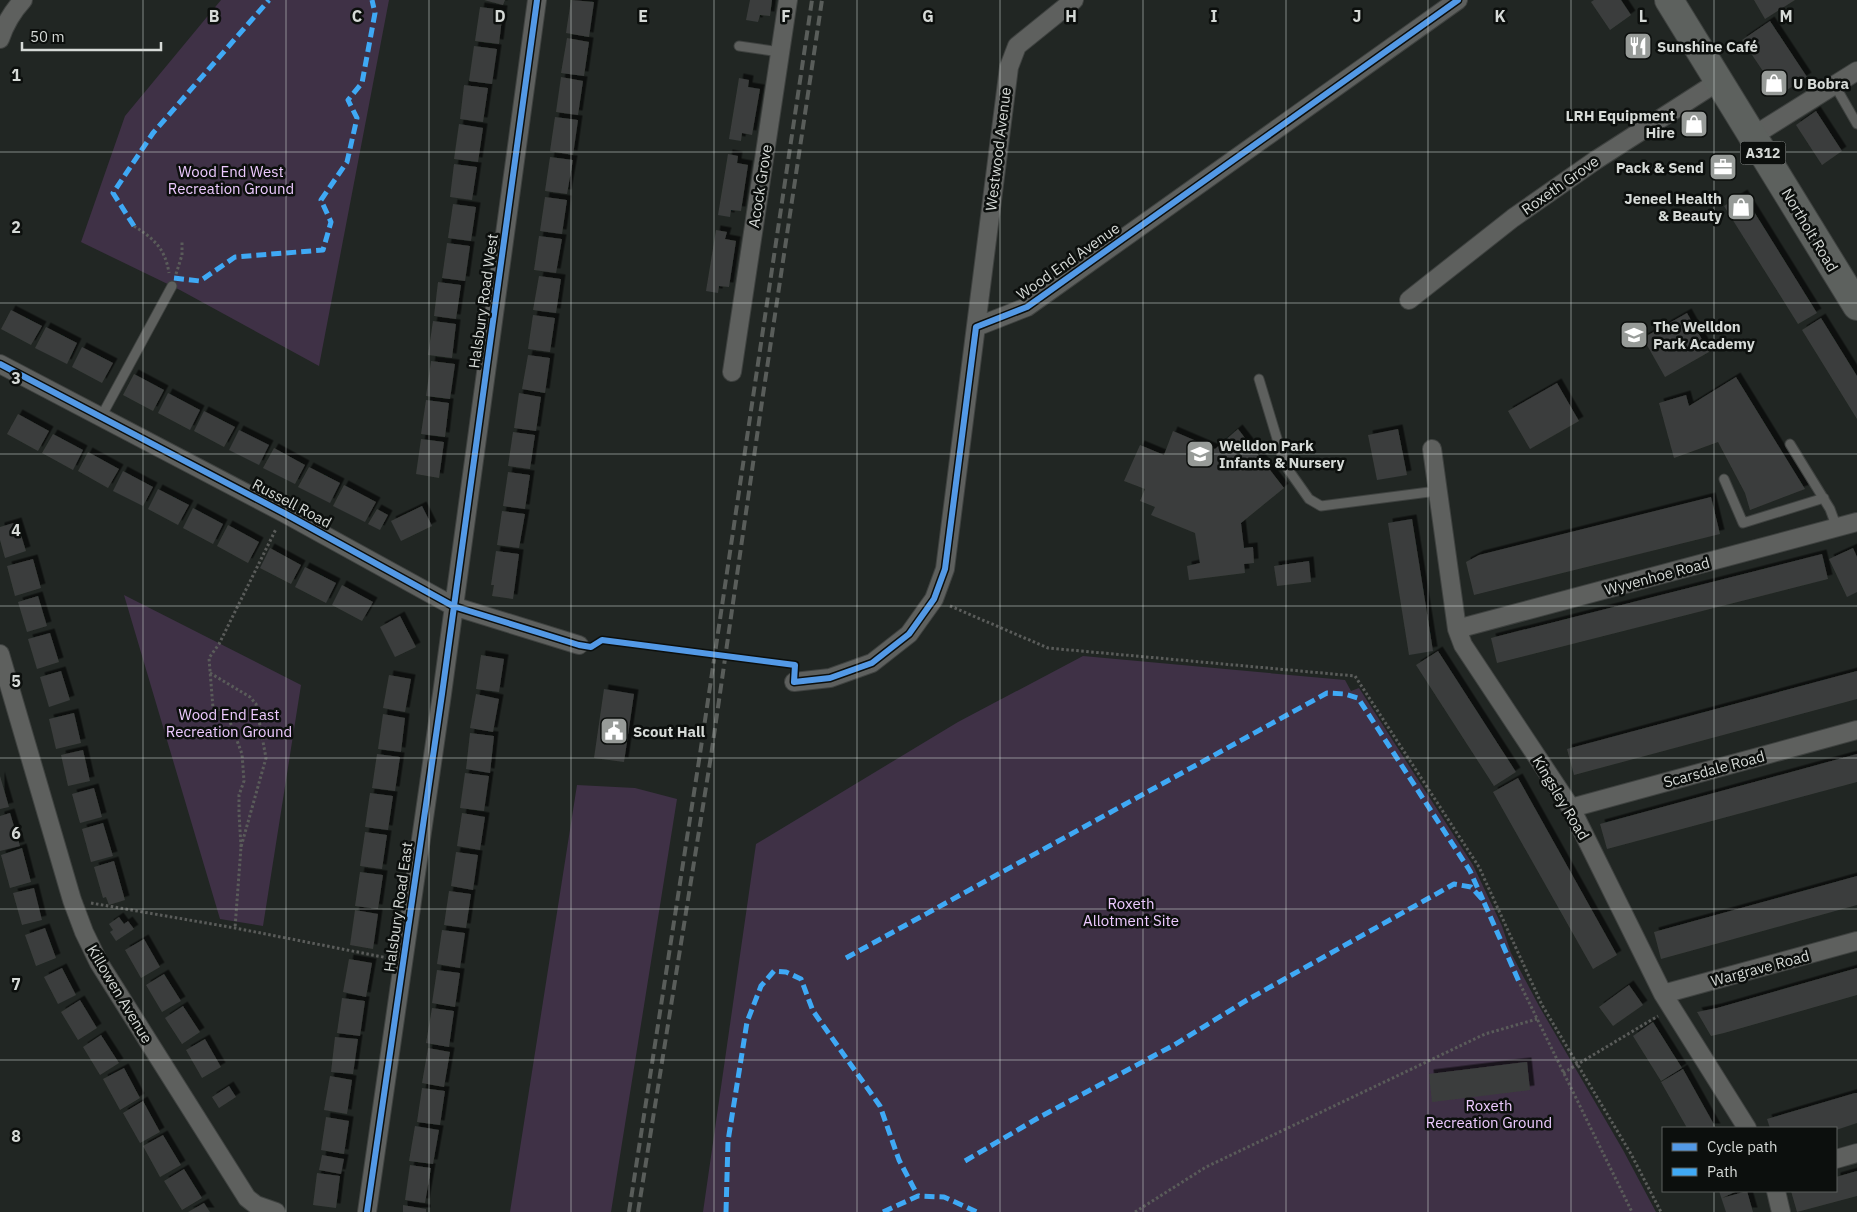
<svg xmlns="http://www.w3.org/2000/svg" width="1857" height="1212" font-family="'IBM Plex Sans',sans-serif">
	<style>
		.green { fill: #3f3146 }
		.building { fill: #3b3e3c; filter: url(#shadow) }
		.lines { fill: none; stroke-linecap: round; stroke-linejoin: round }
		.service-casing { stroke: #3f4240; stroke-width: 11 }
		.minor-casing { stroke: #3f4240; stroke-width: 20 }
		.primary-casing { stroke: #3f4240; stroke-width: 30 }
		.path { stroke: #5a5c5a; stroke-width: 3; stroke-dasharray: 2.5 2.5; stroke-linecap: butt }
		.service { stroke: #5e605e; stroke-width: 9 }
		.minor { stroke: #5e605e; stroke-width: 18 }
		.primary { stroke: #5d615e; stroke-width: 28 }
		.rail { stroke: #595d5a; stroke-width: 4; stroke-dasharray: 10 5; stroke-linecap: butt }
		.path-bridge { stroke: #5a5c5a; stroke-width: 3; stroke-dasharray: 2.5 2.5; stroke-linecap: butt }
		.quiet { stroke: #3fa9f5; stroke-width: 5; stroke-dasharray: 10 5; stroke-linecap: butt }
		.cycleway-casing { stroke: #0c0f0d; stroke-width: 9 }
		.cycleway { stroke: #5399e6; stroke-width: 6 }
		.grid { fill: none; stroke: #d6dad7; stroke-width: 1; stroke-opacity: 0.55 }
		.labels { text-anchor: middle; dominant-baseline: central; stroke-width: 5; stroke-linejoin: round; paint-order: stroke }
		.shield { fill: #0c0f0d; stroke: #999d9a; stroke-width: 1 }
		.shield-label { font-size: 14px; font-weight: bold; fill: #d6dad7 }
		.poi-label { font-size: 15px; font-weight: bold; fill: #d6dad7; stroke: #0c0f0d; text-anchor: start }
		.street-label { font-size: 15px; fill: #d6dad7; stroke: #0c0f0d }
		.park-label { font-size: 15px; fill: #edcaff; stroke: #0c0f0d }
		.grid-label { font-size: 16px; text-anchor: middle; font-weight: bold; fill: #d6dad7; stroke: #0c0f0d; stroke-width: 5; stroke-linejoin: round; paint-order: stroke }
	</style>
	<defs>
		<filter id="shadow"><feDropShadow dx="4.5" dy="-4.5" stdDeviation="0" flood-color="#0009"/></filter>
	</defs>
	<rect width="100%" height="100%" fill="#212623"/>
	<path class="green" d="M221,0H389L319,366L180,290L81,242L125,116Z
		M124,595L301,685L263,926L220,919Z
		M1083,656L1345,680L1351,691L1359,688L1473,865L1502,926L1511,953L1539,1006L1623,1150L1656,1212H703L756,844L958,722Z
		M577,785L635,788L677,799L611,1212H510Z"/>
	<path class="building" d="M484,0H505L503,5Z
		M571,0L594,2L589,37L566,33Z
		M750,0H772L770,16L760,15L758,22L746,20Z
		M1594,0H1621L1631,15L1610,30L1591,2Z
		M1754,0H1795L1765,19Z
		M480,7L503,10L499,44L475,41Z
		M1770,21L1807,77L1779,95L1742,40Z
		M567,38L589,42L584,76L561,73Z
		M474,46L497,49L492,84L469,81Z
		M561,77L583,81L578,115L556,112Z
		M739,78L749,80L748,87L760,89L752,135L742,133L741,141L729,139Z
		M464,85L488,88L483,122L460,119Z
		M1816,111L1842,151L1822,165L1796,125Z
		M555,117L578,120L573,155L550,151Z
		M459,124L483,128L478,162L454,159Z
		M728,154L738,156L737,163L748,165L741,211L731,210L730,217L718,215Z
		M550,157L573,160L567,194L545,191Z
		M454,164L477,167L472,200L450,197Z
		M1743,194L1817,313L1798,324L1724,206Z
		M545,197L567,200L562,234L540,231Z
		M453,204L476,207L471,241L448,238Z
		M716,230L727,232L725,239L736,241L729,287L719,286L718,293L706,291Z
		M539,236L562,239L556,273L534,270Z
		M447,243L470,246L465,281L442,278Z
		M539,276L561,279L556,313L533,310Z
		M438,282L461,285L456,319L434,316Z
		M11,310L42,326L31,345L1,329Z
		M1687,313L1709,352L1665,377L1643,338Z
		M533,315L555,318L550,352L528,349Z
		M1821,318L1857,376V419L1802,330Z
		M433,321L456,324L452,358L428,355Z
		M46,327L77,343L67,364L35,348Z
		M82,347L113,363L102,383L72,367Z
		M528,355L550,358L545,393L522,389Z
		M431,361L455,364L450,399L426,396Z
		M134,374L164,390L153,411L123,395Z
		M1736,377L1805,489L1750,510L1745,493L1718,442L1674,458L1659,403L1686,395L1689,406Z
		M1557,383L1579,421L1530,449L1508,411Z
		M168,393L200,410L190,430L158,413Z
		M519,393L541,397L536,431L514,428Z
		M426,400L449,403L445,437L421,434Z
		M204,411L235,427L224,447L194,431Z
		M18,414L49,431L38,451L7,434Z
		M1238,429L1284,488L1241,523L1244,548L1253,547L1254,563L1244,564L1245,573L1189,580L1187,566L1200,563L1195,533L1151,515L1155,507L1140,501L1145,489L1124,481L1140,445L1164,455L1173,431L1215,449Z
		M1398,429L1407,475L1377,480L1368,435Z
		M239,430L269,445L259,465L229,450Z
		M513,432L535,435L530,469L508,466Z
		M53,434L83,450L73,470L42,453Z
		M421,439L444,442L439,478L416,474Z
		M274,448L305,465L295,484L263,468Z
		M88,452L119,469L108,488L78,471Z
		M309,467L340,483L330,503L298,487Z
		M123,471L153,487L143,506L113,491Z
		M508,472L530,475L525,509L503,506Z
		M344,485L376,502L365,522L333,506Z
		M158,489L189,505L178,525L148,509Z
		M1711,497L1720,534L1474,595L1466,562L1479,555Z
		M422,506L432,526L401,541L391,521Z
		M193,508L223,524L213,544L183,528Z
		M377,509L388,515L380,530L368,524Z
		M502,511L525,514L519,548L497,545Z
		M1412,519L1433,651L1409,655L1388,523Z
		M17,522L26,551L5,558L0,540V527Z
		M228,525L259,542L248,563L217,546Z
		M270,548L301,565L291,584L260,568Z
		M1853,548L1857,557V592L1847,597L1829,559Z
		M496,551L519,554L513,599L492,596L494,585H491Z
		M1822,554L1828,579L1497,663L1491,638Z
		M33,559L41,588L15,596L7,566Z
		M1309,561L1311,582L1277,586L1274,566Z
		M305,567L336,583L326,603L295,587Z
		M342,585L373,602L362,621L332,605Z
		M38,596L47,626L27,632L18,602Z
		M400,616L416,647L395,657L380,627Z
		M50,633L59,662L37,669L28,639Z
		M1438,651L1516,772L1494,786L1416,665Z
		M481,655L504,659L499,692L476,689Z
		M61,671L70,700L49,707L40,677Z
		M1857,671V699L1574,775L1567,749Z
		M389,675L411,679L405,712L383,708Z
		M604,689L634,694L624,762L594,758Z
		M476,694L499,699L493,732L470,728Z
		M74,713L81,743L56,749L49,719Z
		M383,714L405,718L401,752L378,749Z
		M470,733L494,736L490,773L466,769Z
		M83,750L90,781L68,786L61,755Z
		M377,754L400,757L395,791L372,788Z
		M1857,754V782L1607,849L1600,824Z
		M465,773L489,776L484,811L460,808Z
		M0,776L9,807L0,809Z
		M1518,778L1617,955L1593,969L1493,792Z
		M94,788L102,817L80,823L72,794Z
		M370,793L393,796L388,830L365,827Z
		M10,813L20,846L0,851V816Z
		M462,813L485,817L480,850L457,846Z
		M103,823L113,856L91,862L82,829Z
		M365,832L387,835L382,869L360,866Z
		M22,848L31,882L10,888L1,855Z
		M456,852L478,855L473,890L451,886Z
		M114,861L125,900L109,905L106,897L103,898L94,867Z
		M360,872L383,875L378,909L355,906Z
		M1857,876V905L1661,959L1654,932Z
		M34,888L42,920L22,925L13,893Z
		M449,891L471,894L466,928L444,925Z
		M355,910L378,914L373,949L350,945Z
		M119,917L124,924L128,921L134,929L116,941L110,932L113,930L109,924Z
		M45,928L56,958L36,966L25,935Z
		M442,930L465,933L460,968L437,964Z
		M144,939L160,967L141,978L125,950Z
		M349,959L372,963L366,997L343,992Z
		M62,968L76,995L58,1004L44,977Z
		M1857,968V995L1724,1033L1711,1036L1697,1012L1717,1008Z
		M437,970L460,973L455,1007L432,1003Z
		M164,974L181,1001L162,1012L146,985Z
		M1629,985L1643,1005L1613,1026L1599,1007Z
		M342,998L365,1001L360,1036L337,1033Z
		M80,1000L97,1028L78,1040L61,1012Z
		M183,1006L200,1032L182,1044L165,1018Z
		M432,1008L454,1011L449,1047L426,1043Z
		M1653,1022L1682,1068L1661,1081L1633,1036Z
		M101,1035L119,1063L100,1075L83,1047Z
		M335,1037L358,1039L353,1074L331,1072Z
		M205,1039L221,1067L202,1078L186,1050Z
		M428,1048L450,1052L444,1087L422,1083Z
		M1527,1062L1530,1090L1432,1102L1429,1074Z
		M124,1068L140,1098L120,1110L103,1079Z
		M1683,1069L1707,1112L1716,1128H1687L1661,1082Z
		M330,1076L352,1080L347,1114L324,1110Z
		M229,1086L236,1097L219,1108L212,1097Z
		M422,1088L445,1091L440,1125L417,1122Z
		M1855,1093H1857V1123L1836,1130V1128H1770L1767,1119Z
		M143,1101L160,1132L140,1143L123,1113Z
		M326,1117L349,1121L344,1154L321,1150Z
		M415,1126L439,1130L433,1164L409,1161Z
		M163,1135L181,1165L160,1177L143,1146Z
		M322,1155L344,1159L341,1174L319,1170Z
		M410,1165L431,1168L425,1203L405,1200Z
		M184,1169L202,1198L182,1210L164,1181Z
		M1857,1171V1196L1797,1212L1791,1191H1836V1177Z
		M317,1173L340,1176L336,1208L313,1205Z
		M1719,1191H1737L1722,1198L1747,1191L1753,1212H1726Z
		M204,1203L210,1212H188Z
		M403,1205L426,1209V1212H403Z"/>
	<g class="lines">
		<defs>
			<path id="service" d="M739,46L780,52
				M1834,84L1857,124
				M1259,379L1285,465L1309,499L1321,506L1437,491
				M101,417L172,286
				M1790,444L1830,509L1837,528
				M1724,479L1743,523L1824,498"/>
			<path id="minor" d="M0,39C5,24 12,12 23,0
				M1753,136L1857,71
				M1409,300L1513,218L1596,160L1719,81
				M976,327L1027,307L1458,0
				M0,364L284,513L453,606L579,645
				M732,372L788,0
				M1432,449L1457,629L1463,645L1571,808L1663,994L1747,1128
				M1457,629L1857,522
				M0,654L72,900L84,932L99,963L247,1198L256,1205L276,1212
				M794,682L830,678L872,663L909,634L934,599L945,569L1009,67L1017,46L1074,0
				M1571,808L1857,730
				M1663,994L1857,941
				M1836,1159L1857,1153
				M1776,1191L1781,1212
				M367,1212L442,694L537,0"/>
			<path id="primary" d="M1669,0L1857,306"/>
		</defs>
		<use href="#service" class="service-casing"/>
		<use href="#minor" class="minor-casing"/>
		<use href="#primary" class="primary-casing"/>
		<path class="path" d="M134,226C154,239 165,248 169,273
			M176,274L182,255V240
			M950,606L1048,648L1355,676L1479,867L1542,1005L1631,1154L1661,1212
			M597,644L602,640L702,652
			M741,659L788,665
			M210,673L250,697L256,704L266,758L241,847L235,928
			M241,847L239,813V795L244,781L242,754L226,711L213,708L209,658L219,644L276,529
			M91,903L235,928L388,958
			M1520,984L1632,1212
			M1563,1073L1658,1016
			M1135,1212L1206,1167L1485,1034L1537,1019"/>
		<use href="#service" class="service"/>
		<use href="#minor" class="minor"/>
		<use href="#primary" class="primary"/>
		<path class="rail" d="M629,1212L700,754L812,0
			M638,1212L711,756L760,415L822,0"/>
		<path class="path-bridge" d="M702,652L741,659"/>
		<path class="quiet" d="M134,226L113,193L153,133L269,0
			M174,278L200,281L235,257L323,250L331,222L321,200L347,162L357,118L348,100L362,83L375,13L372,0
			M846,958L1327,693L1345,694L1358,698L1470,871L1483,900
			M965,1161L1038,1118L1174,1045L1247,1000L1454,884L1471,887L1483,900L1520,984
			M726,1212L728,1141L747,1022L761,986L774,971L786,972L801,979L813,1011L880,1106L899,1160L918,1196
			M883,1212L918,1196L944,1197L977,1212"/>
		<defs>
			<path id="cycleway" d="M0,364L284,513L453,606L579,645L591,647L602,640L795,665L794,682L830,678L872,663L909,634L934,599L945,569L976,327L1027,307L1458,0
				M367,1212L442,694L537,0"/>
		</defs>
		<use href="#cycleway" class="cycleway-casing"/>
		<use href="#cycleway" class="cycleway"/>
	</g>
	<path class="grid" d="M143,0V1212M286,0V1212M429,0V1212M571,0V1212M714,0V1212M857,0V1212M1000,0V1212M1143,0V1212M1286,0V1212M1428,0V1212M1571,0V1212M1714,0V1128M0,152H1857M0,303H1857M0,454H1857M0,606H1857M0,758H1857M0,909H1857M0,1060H1857M1714,1191V1212"/>
	<defs>
		<symbol id="restaurant-square" viewBox="-11 -11 22 22"><rect x="-9" y="-9" width="18" height="18" rx="4" fill="#979b98" stroke="#0c0f0d"/><path d="M-5-6h1v4h1v-4h1v4h1v-4h1v5L-1.5 .5V6h-2V.5L-5-1ZM5-6V6H3V1.5H1.5Q1.5-4 5-6Z" fill="#fff"/></symbol>
		<symbol id="shop-square" viewBox="-11 -11 22 22"><rect x="-9" y="-9" width="18" height="18" rx="4" fill="#979b98" stroke="#0c0f0d"/><path d="M-5-2.5h2.3a2.7 3.5 0 0 1 5.4 0H5L5.5 6h-11ZM-1.5-2.5h3a1.5 2.3 0 0 0-3 0Z" fill="#fff"/></symbol>
		<symbol id="office-square" viewBox="-11 -11 22 22"><rect x="-9" y="-9" width="18" height="18" rx="4" fill="#979b98" stroke="#0c0f0d"/><path d="M-6-3h4V-5.5h4V-3h4V5H-6ZM-1-4.5V-3h2v-1.5ZM-6 0V1H6V0Z" fill="#fff"/></symbol>
		<symbol id="school-square" viewBox="-11 -11 22 22"><rect x="-9" y="-9" width="18" height="18" rx="4" fill="#979b98" stroke="#0c0f0d"/><path d="M0-5L7-2L0 1L-7-2ZM-4 1L0 2.5L4 1V4Q0 6-4 4Z" fill="#fff"/></symbol>
		<symbol id="civic-square" viewBox="-11 -11 22 22"><rect x="-9" y="-9" width="18" height="18" rx="4" fill="#979b98" stroke="#0c0f0d"/><path d="M-.6-6.5H3V-4.5H.6V-3L4-1V1h2V6H-6V1h2V-1L-.6-3ZM-1.2 2.5V6h2.4V2.5Z" fill="#fff"/></symbol>
	</defs>
	<g fill-rule="evenodd">
		<use href="#restaurant-square" x="1622" y="30" width="32" height="32"/>
		<use href="#shop-square" x="1758" y="67" width="32" height="32"/>
		<use href="#shop-square" x="1678" y="108" width="32" height="32"/>
		<use href="#office-square" x="1707" y="151" width="32" height="32"/>
		<use href="#shop-square" x="1725" y="191" width="32" height="32"/>
		<use href="#school-square" x="1618" y="319" width="32" height="32"/>
		<use href="#school-square" x="1184" y="438" width="32" height="32"/>
		<use href="#civic-square" x="598" y="715" width="32" height="32"/>
	</g>
	<g class="labels">
		<rect class="shield" x="1740.5" y="141.5" width="45" height="23" rx="4"/>
		<g class="shield-label">
			<text x="1763" y="153">A312</text>
		</g>
		<g class="poi-label">
			<text x="1657" y="46">Sunshine Café</text>
			<text x="1793" y="83">U Bobra</text>
			<text x="1675" y="115" text-anchor="end">LRH Equipment<tspan x="1675" dy="17">Hire</tspan></text>
			<text x="1704" y="167" text-anchor="end">Pack &amp; Send</text>
			<text x="1722" y="198" text-anchor="end">Jeneel Health<tspan x="1722" dy="17">&amp; Beauty</tspan></text>
			<text x="1653" y="326">The Welldon<tspan x="1653" dy="17">Park Academy</tspan></text>
			<text x="1219" y="445">Welldon Park<tspan x="1219" dy="17">Infants &amp; Nursery</tspan></text>
			<text x="633" y="731">Scout Hall</text>
		</g>
		<g class="street-label">
			<text transform="translate(998 149) rotate(-83)">Westwood Avenue</text>
			<text transform="translate(1560 185) rotate(-35)">Roxeth Grove</text>
			<text transform="translate(760 186) rotate(-81)">Acock Grove</text>
			<text transform="translate(1810 230) rotate(59)">Northolt Road</text>
			<text transform="translate(1068 261) rotate(-35)">Wood End Avenue</text>
			<text transform="translate(483 301) rotate(-82)">Halsbury Road West</text>
			<text transform="translate(292 503) rotate(28)">Russell Road</text>
			<text transform="translate(1657 576) rotate(-15)">Wyvenhoe Road</text>
			<text transform="translate(1714 769) rotate(-15)">Scarsdale Road</text>
			<text transform="translate(1561 798) rotate(59)">Kingsley Road</text>
			<text transform="translate(398 907) rotate(-82)">Halsbury Road East</text>
			<text transform="translate(1760 968) rotate(-15)">Wargrave Road</text>
			<text transform="translate(120 994) rotate(59)">Killowen Avenue</text>
		</g>
		<g class="park-label">
			<text x="231" y="171">Wood End West<tspan x="231" dy="17">Recreation Ground</tspan></text>
			<text x="229" y="714">Wood End East<tspan x="229" dy="17">Recreation Ground</tspan></text>
			<text x="1131" y="903">Roxeth<tspan x="1131" dy="17">Allotment Site</tspan></text>
			<text x="1489" y="1105">Roxeth<tspan x="1489" dy="17">Recreation Ground</tspan></text>
		</g>
	</g>
	<g class="grid-label">
		<text x="214" y="22">B</text>
		<text x="357" y="22">C</text>
		<text x="500" y="22">D</text>
		<text x="643" y="22">E</text>
		<text x="786" y="22">F</text>
		<text x="928" y="22">G</text>
		<text x="1071" y="22">H</text>
		<text x="1214" y="22">I</text>
		<text x="1357" y="22">J</text>
		<text x="1500" y="22">K</text>
		<text x="1643" y="22">L</text>
		<text x="1786" y="22">M</text>
		<text x="16" y="81">1</text>
		<text x="16" y="233">2</text>
		<text x="16" y="384">3</text>
		<text x="16" y="536">4</text>
		<text x="16" y="687">5</text>
		<text x="16" y="839">6</text>
		<text x="16" y="990">7</text>
		<text x="16" y="1142">8</text>
	</g>
	<rect x="1662" y="1127" width="175" height="65" fill="#0c0f0d" stroke="#5d605e"/>
	<rect x="1672" y="1143" width="25" height="8" fill="#5399e6" stroke="#5d605e"/>
	<text x="1707" y="1152" font-size="15" fill="#d6dad7">Cycle path</text>
	<rect x="1672" y="1168" width="25" height="8" fill="#3fa9f5" stroke="#5d605e"/>
	<text x="1707" y="1177" font-size="15" fill="#d6dad7">Path</text>
	<path d="M22 42v8h139v-8" fill="none" stroke="#d6dad7" stroke-width="2.5"/>
	<text x="30" y="42" font-size="15" fill="#d6dad7" stroke="#0c0f0d" stroke-width="4" paint-order="stroke">50 m</text>
</svg>
